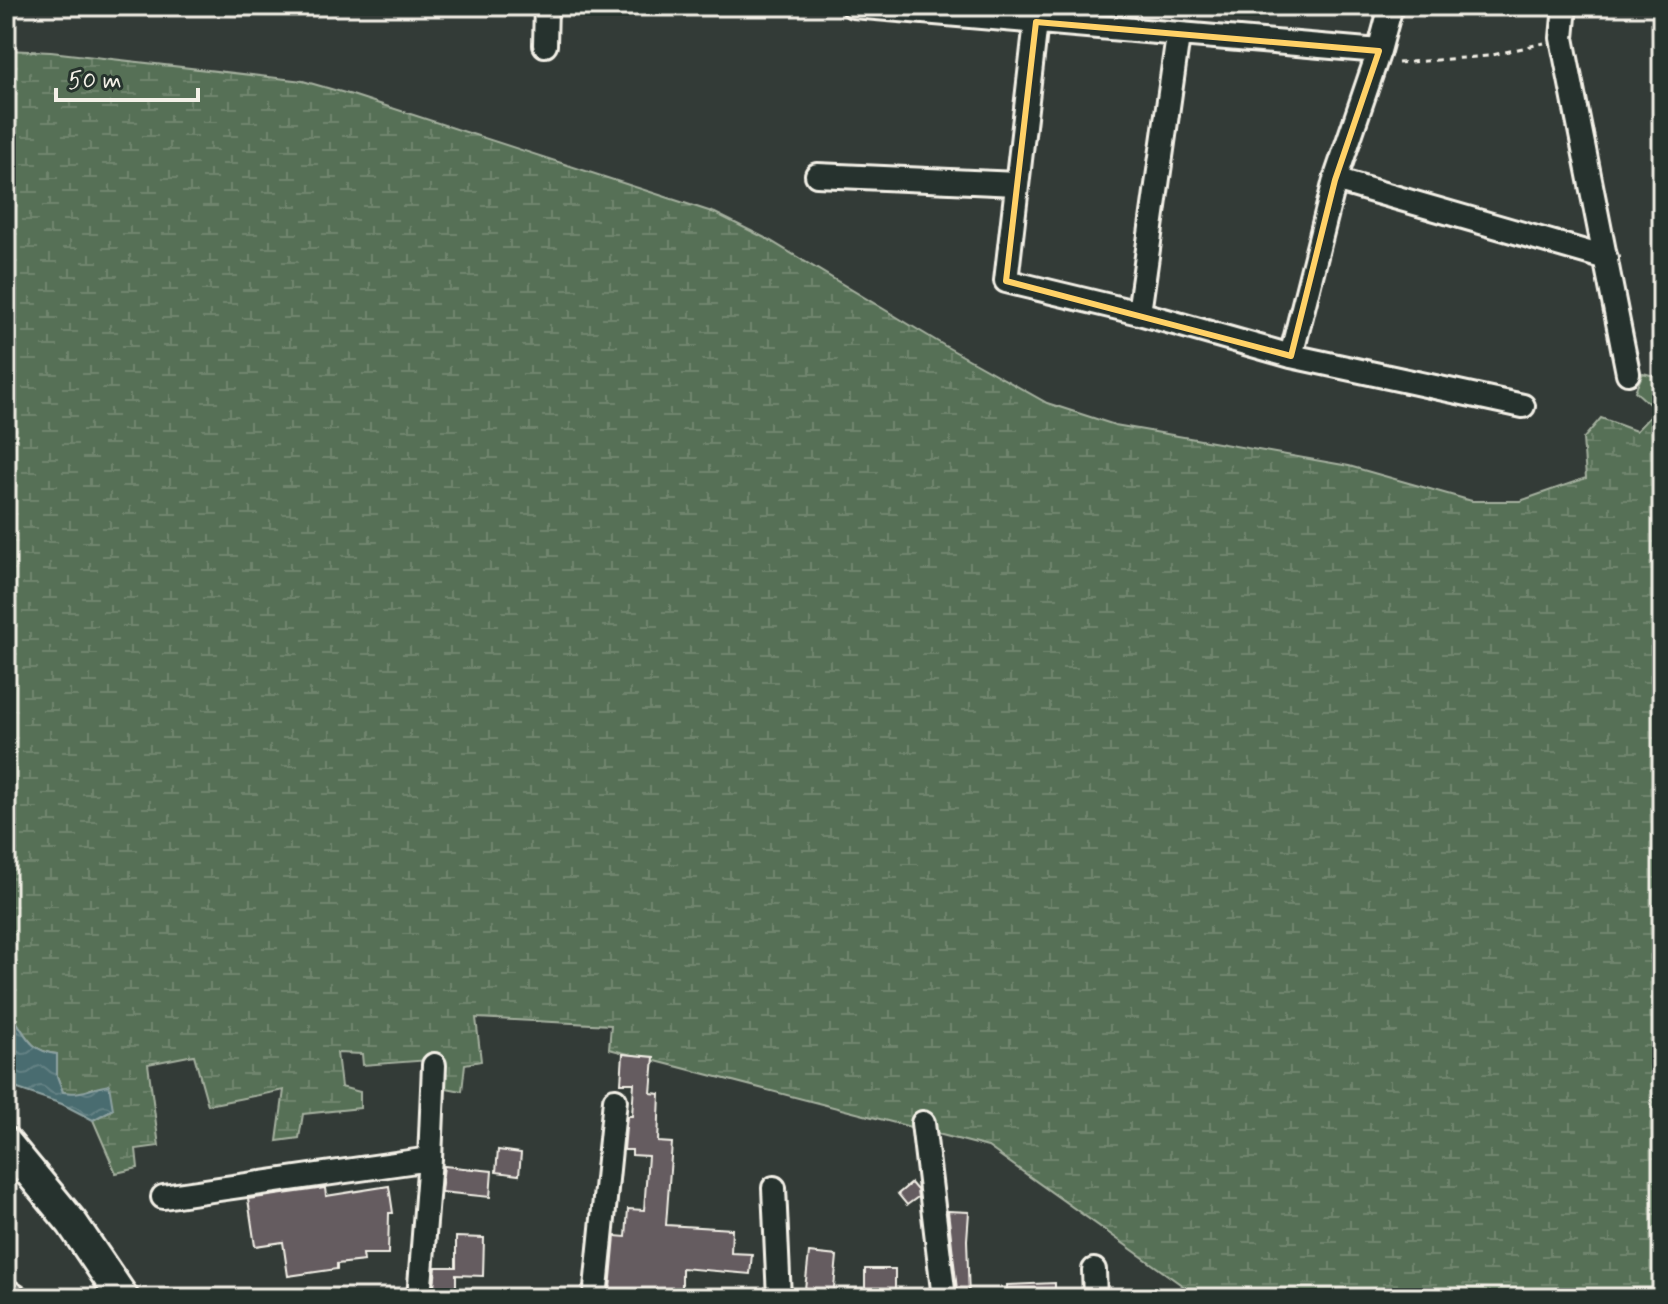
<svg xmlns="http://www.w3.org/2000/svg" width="1668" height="1304" font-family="Mynerve,sans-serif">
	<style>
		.wetland { fill: url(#wetland-marsh); stroke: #a5b09f; stroke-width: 2 }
		.water { fill: url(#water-waves); stroke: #8da1a0; stroke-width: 2 }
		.building { fill: #655b60; stroke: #f4f1e8; stroke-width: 2 }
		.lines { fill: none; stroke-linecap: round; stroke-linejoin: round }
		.street-casing { stroke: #f4f1e8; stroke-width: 28 }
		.secondary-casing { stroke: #f4f1e8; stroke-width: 36 }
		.path { stroke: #f4f1e8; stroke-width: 3; stroke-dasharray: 6 6; stroke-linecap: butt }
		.street { stroke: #26332d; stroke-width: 22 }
		.secondary { stroke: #26332d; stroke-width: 30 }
		.marked { fill: none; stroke: #ffd166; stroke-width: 6; stroke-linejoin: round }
	</style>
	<defs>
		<pattern id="wetland-marsh" width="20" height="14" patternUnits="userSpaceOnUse" patternTransform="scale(2)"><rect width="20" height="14" fill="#567056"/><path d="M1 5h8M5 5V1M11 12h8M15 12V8" fill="none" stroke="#6f856e"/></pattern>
		<pattern id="water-waves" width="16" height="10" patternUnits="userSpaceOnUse" patternTransform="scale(2)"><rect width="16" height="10" fill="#496c70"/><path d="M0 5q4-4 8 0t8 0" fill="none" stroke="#648184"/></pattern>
	</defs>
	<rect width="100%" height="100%" fill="#333b37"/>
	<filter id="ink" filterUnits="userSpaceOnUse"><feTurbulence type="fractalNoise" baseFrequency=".0125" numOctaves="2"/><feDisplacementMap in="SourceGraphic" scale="16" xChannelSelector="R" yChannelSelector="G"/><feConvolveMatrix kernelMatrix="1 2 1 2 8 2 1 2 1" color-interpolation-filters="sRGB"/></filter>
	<g filter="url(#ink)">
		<path class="wetland" d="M6,50L51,52L303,81L352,95L715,213L769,240L945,346L1047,403L1115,425L1349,466L1472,501H1520L1586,478L1583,439L1601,418L1636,431L1656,410L1635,391L1643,373L1662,378V1298H1200L988,1147L609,1049L611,1025L476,1018L481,1061L465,1064L462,1091L446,1088L443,1059L363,1065L362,1054L337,1053L341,1087L360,1092V1108L303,1114L299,1138L277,1141L284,1090L208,1105L194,1055L148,1064L159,1146L136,1149L138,1168L116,1173L93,1120L113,1109L92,1088L81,1095L63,1092L57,1076V1054C25,1051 25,1028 6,1008Z"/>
		<path class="water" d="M6,1008C25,1028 25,1051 57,1054V1076L63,1092C81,1095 91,1088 109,1085L113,1109L93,1120L62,1104L6,1085Z"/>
		<path class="building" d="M623,1054L654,1057L651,1093L660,1094L658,1142L672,1143L666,1225L732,1229L731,1253L752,1254L750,1274L682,1268V1295L668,1294V1298H643L644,1290L610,1289L615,1236L626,1237L628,1209L644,1210L648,1156L632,1155V1150H624L627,1116H632L634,1083H621Z
			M498,1150L521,1153L519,1175L496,1172Z
			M444,1166L492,1171L490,1197L441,1192Z
			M911,1183L917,1190L918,1197L907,1205L898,1194Z
			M389,1186L393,1213H389L388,1254H363L364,1261L337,1264V1269L288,1276L283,1242L255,1246L248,1199L325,1188L326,1196Z
			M948,1211L969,1212L967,1240L969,1298H958Z
			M456,1237L484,1238L483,1276L456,1275V1298L433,1297L436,1267H456Z
			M809,1253L837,1256L833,1298H804Z
			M865,1269H895V1293H865Z
			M1055,1283V1298H1007V1285Z"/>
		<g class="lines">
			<defs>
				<path id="street" d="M853,6L1379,51
					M1565,6L1562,38L1628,373
					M1036,22L1006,281L1139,313L1291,356L1523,406
					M545,45L546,6
					M817,175L1017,184
					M1335,180L1606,258
					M1139,313L1178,36
					M1291,356L1335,180L1379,51L1391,6
					M923,1123L944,1298
					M774,1188L779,1298
					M163,1197L430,1159
					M1094,1270L1095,1298
					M6,1290L18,1298
					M419,1298L430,1159L434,1065
					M595,1298L615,1100"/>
				<path id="secondary" d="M6,1143L72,1223L123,1298"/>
			</defs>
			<use href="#street" class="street-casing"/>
			<use href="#secondary" class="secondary-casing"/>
			<path class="path" d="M1398,63L1488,56L1544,43"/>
			<use href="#street" class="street"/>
			<use href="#secondary" class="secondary"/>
		</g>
	</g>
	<path class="marked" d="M1036,22L1379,51L1335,180L1291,356L1006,281Z"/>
	<rect width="1668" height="1304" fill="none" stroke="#26332d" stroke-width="32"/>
	<rect x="16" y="16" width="1636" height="1272" fill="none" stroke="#f4f1e8" stroke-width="3" filter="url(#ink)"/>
	<path d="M56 88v12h142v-12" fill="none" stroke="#f4f1e8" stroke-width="4"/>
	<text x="68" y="88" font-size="24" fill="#f4f1e8" stroke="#26332d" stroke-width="6" paint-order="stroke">50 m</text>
</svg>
